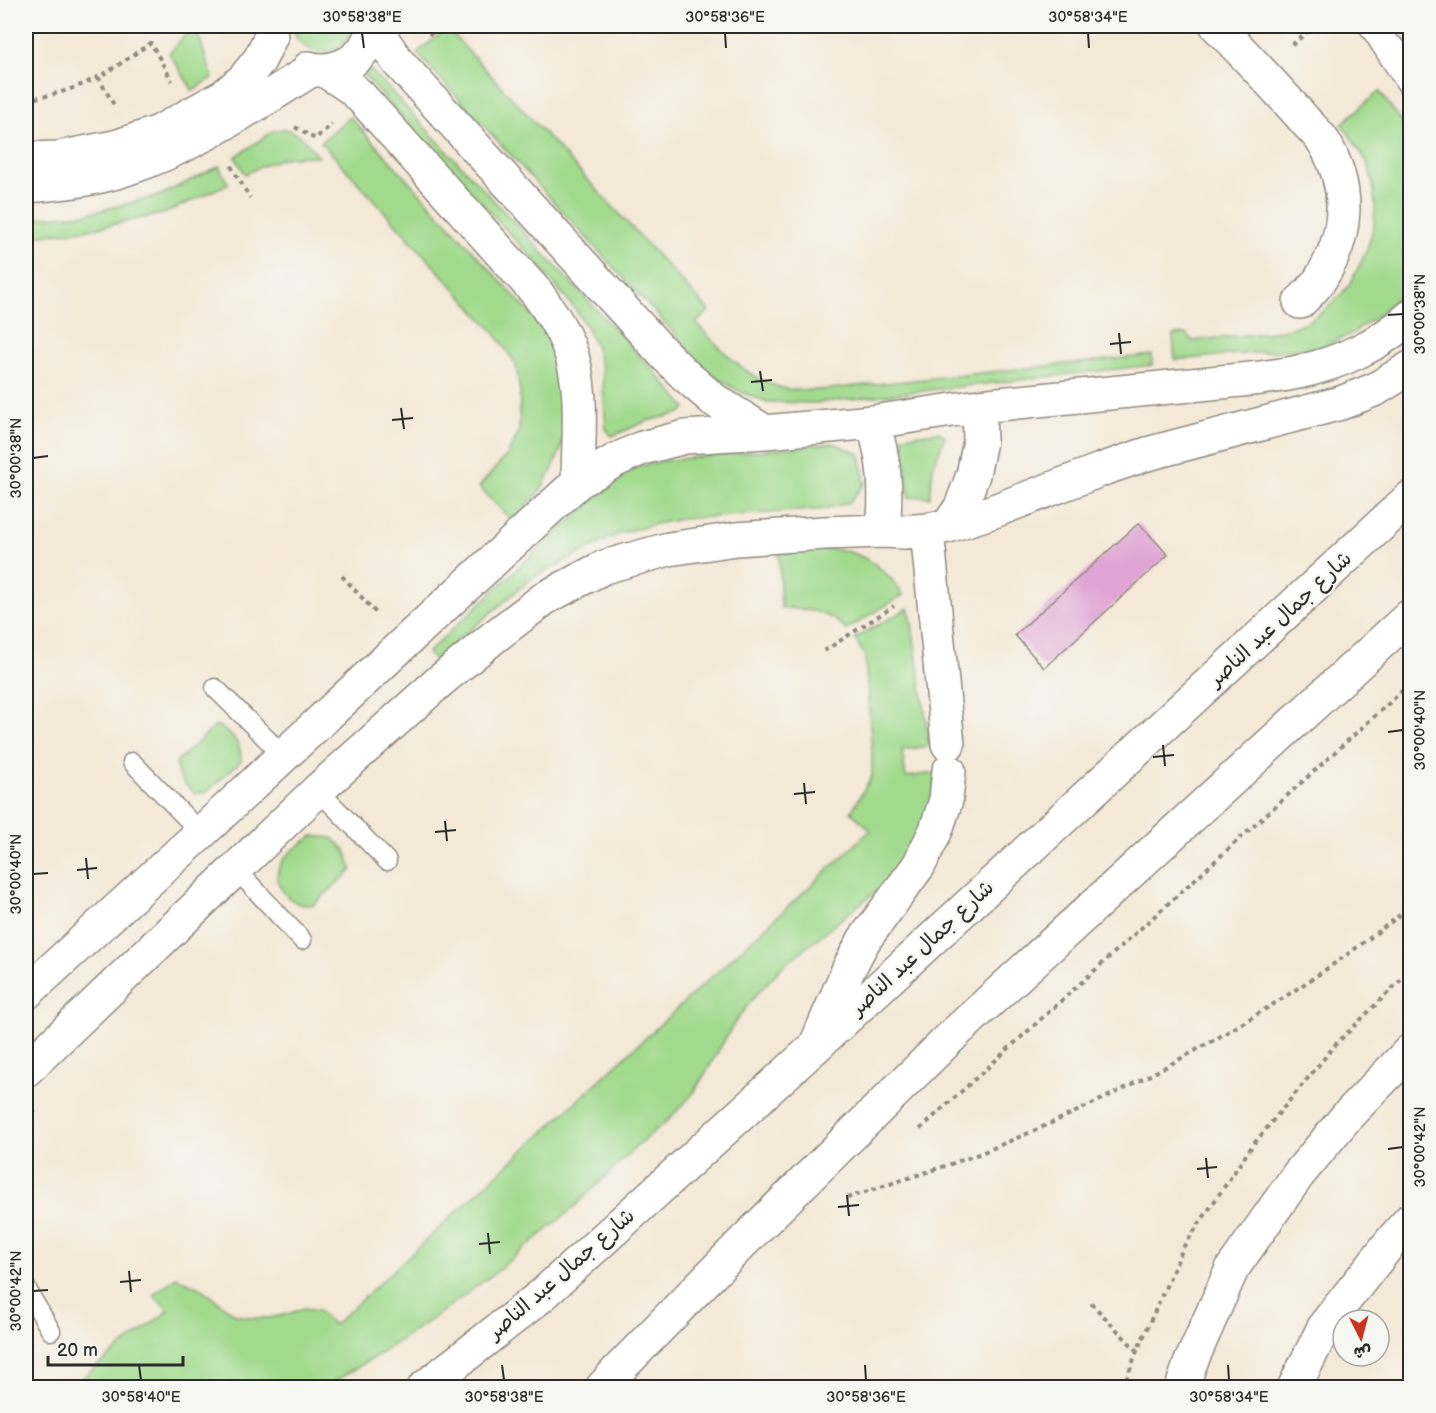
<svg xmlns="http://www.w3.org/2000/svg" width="1436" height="1413" font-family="'Balsamiq Sans','Playpen Sans Arabic',sans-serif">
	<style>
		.green { fill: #a1da8d; stroke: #66825c; stroke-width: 1.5 }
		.building { fill: #e0a5d4 }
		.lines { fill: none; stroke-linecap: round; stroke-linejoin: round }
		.lane-casing { stroke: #908a80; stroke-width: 21 }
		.street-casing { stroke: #908a80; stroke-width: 36 }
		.secondary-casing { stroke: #908a80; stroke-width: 36 }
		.path { stroke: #908a80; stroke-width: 4; stroke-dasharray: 4.5 4.5; stroke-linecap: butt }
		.lane { stroke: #fff; stroke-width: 18 }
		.street { stroke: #fff; stroke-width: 33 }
		.secondary { stroke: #fff; stroke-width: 33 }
		.ticks { fill: none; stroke: #2b2b2b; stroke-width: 2 }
		.labels { text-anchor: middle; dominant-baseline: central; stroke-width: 5; stroke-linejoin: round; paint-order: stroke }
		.street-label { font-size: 21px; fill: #2b2b2b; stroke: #f6f6f2 }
		.neatline { fill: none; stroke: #2b2b2b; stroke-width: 2 }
		.ticks-label { font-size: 15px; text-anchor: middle; fill: #2b2b2b }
	</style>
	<rect width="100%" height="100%" fill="#f6f6f2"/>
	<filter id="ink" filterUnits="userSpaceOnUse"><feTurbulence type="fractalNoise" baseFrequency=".0167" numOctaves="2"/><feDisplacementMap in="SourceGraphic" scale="12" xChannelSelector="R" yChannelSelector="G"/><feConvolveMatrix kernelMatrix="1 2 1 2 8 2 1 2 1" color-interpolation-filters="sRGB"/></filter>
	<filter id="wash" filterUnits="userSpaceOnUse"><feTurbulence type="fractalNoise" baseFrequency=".008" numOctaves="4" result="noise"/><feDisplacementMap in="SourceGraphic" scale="24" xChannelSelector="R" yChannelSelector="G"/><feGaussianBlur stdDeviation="1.35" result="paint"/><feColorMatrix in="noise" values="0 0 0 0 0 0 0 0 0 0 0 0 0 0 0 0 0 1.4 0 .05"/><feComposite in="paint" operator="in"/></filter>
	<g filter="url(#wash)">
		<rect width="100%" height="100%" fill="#f4e8d6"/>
		<path class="green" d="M292,26H352C346,61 299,60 292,26Z
			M447,28L709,311L696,323C725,353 752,386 796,390C804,390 812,390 820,390L1152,355V365L815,403L767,402L738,391L712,374L696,360L683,343L417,53Z
			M187,33L199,37C204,51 207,64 213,77L193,91L169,53Z
			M370,69L656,373L686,408L680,413L647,421L612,436L606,429L602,370L595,345L586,326L575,309L534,260L364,75Z
			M1379,91L1410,133V282L1395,300L1377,316L1351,334L1321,347L1175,360L1173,335L1187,334L1192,341L1272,332L1291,328L1308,321L1324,311L1338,298L1350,284L1367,250L1374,226L1375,204L1373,183L1367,162L1342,124Z
			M350,117L539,323L559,359L565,427L561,449L552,470L537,496L511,520L479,487L507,455L519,432L520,392L516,364L494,332L321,142Z
			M285,129C301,133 309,145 319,157C285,154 275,160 245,174L235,157L275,130Z
			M219,166L228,184L166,213L91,229L26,237V219L86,214L161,195Z
			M939,432L945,436L933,467L930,497H909L903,436Z
			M833,443L860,454L865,483L850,502L825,509L682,519L655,524L620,533L532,578L435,660L427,653L535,552L598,496L635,467L670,460Z
			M810,549C818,549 826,548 834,549C864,552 888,570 903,595L846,630C829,610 805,609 781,608L779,554Z
			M908,608L911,618L930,746L902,750L906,777L936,773L929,819L891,879L782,967L756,995L735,1022L705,1074L691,1096L667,1121L641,1142L571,1210L496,1272L439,1314L381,1353L325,1387L46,1388L64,1381L70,1387L169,1310L153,1295L176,1277L200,1288L236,1315L253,1318H270L287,1314L303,1309L318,1311L334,1325L871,830L851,812L872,776V749L865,657L855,638Z
			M217,725C231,735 242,742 241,761L207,792L194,793C183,782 177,778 176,762Z
			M312,836L333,838L346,851L352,870L313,905C309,905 303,905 299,904C284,898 272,881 280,865C286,853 302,844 312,836Z"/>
		<g id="blocks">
			<path class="building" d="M1139,523L1168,555L1044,668L1015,635Z"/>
		</g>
	</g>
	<g filter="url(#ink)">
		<use href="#blocks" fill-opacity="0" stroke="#908a80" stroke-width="1.5"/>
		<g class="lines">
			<defs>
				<path id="lane" d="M1368,26L1410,90
					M1379,34L1410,58
					M215,688L284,756
					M132,762L201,833
					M318,790L387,861
					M235,868L302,940
					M26,1288L51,1331"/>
				<path id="street" d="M376,26L382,39L398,62L663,353L685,375L714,400L765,432
					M1217,26C1246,56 1274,85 1301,116C1309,126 1319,134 1325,144C1351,189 1348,235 1321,278C1316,287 1307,295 1300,302
					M309,68C325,73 346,68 359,55C367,47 371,36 374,26
					M324,70L350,87L361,97L537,293C549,310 560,325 568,345C585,385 578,439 578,482
					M26,159L58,158L115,147L159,132L224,96L244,79L260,59L271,36
					M26,186C59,184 94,180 126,169C193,147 253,106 313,69
					M873,422C885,461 887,490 883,531
					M948,526L961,507L973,475L980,441L979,406
					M927,530L948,744
					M26,993L201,833L404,643L578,482L616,460L642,448L685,437L765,432L873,422L979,406L1261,378C1273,376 1286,375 1298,372C1338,364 1381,344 1410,317
					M815,1047L849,968L864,940L919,865L936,830L946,800L949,771
					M26,1070L318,790L440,681L494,637L545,598L604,567L669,549L736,539L824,533L883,531L904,532L927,530L948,526L994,511L1103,469L1147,454L1341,403L1376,389L1410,368
					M1182,1388L1190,1364L1232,1269L1298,1175L1348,1115L1410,1051
					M1294,1388L1325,1325L1394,1238L1410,1220"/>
				<path id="secondary" d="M424,1388L541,1296L815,1047L1410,498
					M602,1388L619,1369L746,1239L955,1033L1410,616"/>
			</defs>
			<use href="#lane" class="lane-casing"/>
			<use href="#street" class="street-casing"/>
			<use href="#secondary" class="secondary-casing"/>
			<path class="path" d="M429,35L440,26
				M1292,45L1314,26
				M98,77L114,105
				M26,99C50,97 77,88 98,77C117,67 134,54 151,43L172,81
				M295,127L315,139L332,124
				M231,166L250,198
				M342,576L376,613
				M824,651L894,606
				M26,1119L35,1110
				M920,1129L1410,684
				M847,1198C891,1183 937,1170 981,1153C1134,1091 1281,1010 1410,907
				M1091,1303L1137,1351
				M1123,1388L1137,1351L1184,1246L1252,1146L1336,1044L1410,971"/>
			<use href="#lane" class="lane"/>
			<use href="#street" class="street"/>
			<use href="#secondary" class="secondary"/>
		</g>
	</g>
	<path class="ticks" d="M362,33L364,48M725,33L726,48M1088,33L1089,48M1388,315L1403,314M1119,333L1121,354M1110,344L1131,342M760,371L763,391M751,382L772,380M401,408L404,429M392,420L413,418M33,458L48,456M1388,732L1403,730M1163,745L1165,766M1153,757L1174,755M804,783L806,804M794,794L815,792M445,821L447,841M435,832L456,830M86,858L88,879M77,870L97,868M33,874L48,873M1388,1149L1403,1147M1206,1158L1208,1178M1197,1169L1217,1167M847,1195L849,1216M838,1207L859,1205M488,1233L490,1254M479,1244L500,1242M129,1271L131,1292M120,1282L141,1280M33,1291L48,1290M139,1365L141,1380M502,1365L504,1380M865,1365L866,1380M1228,1365L1229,1380"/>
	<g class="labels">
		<g class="street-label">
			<text transform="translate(1280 619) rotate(-43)">شارع جمال عبد الناصر</text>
			<text transform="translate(922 948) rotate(-43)">شارع جمال عبد الناصر</text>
			<text transform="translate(561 1274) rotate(-41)">شارع جمال عبد الناصر</text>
		</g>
	</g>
	<rect width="1436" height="1413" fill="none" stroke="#f6f6f2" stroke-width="66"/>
	<g transform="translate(1361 1338) rotate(174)"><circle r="28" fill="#f6f6f2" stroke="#a5a5a2" stroke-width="1.5"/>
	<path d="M0-4.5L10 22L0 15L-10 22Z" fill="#c8321e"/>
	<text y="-9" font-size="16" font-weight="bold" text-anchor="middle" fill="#2b2b2b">ش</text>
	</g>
	<path d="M48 1356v9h135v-9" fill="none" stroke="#2b2b2b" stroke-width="3"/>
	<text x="57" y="1356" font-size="18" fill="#2b2b2b" stroke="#f6f6f2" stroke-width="4.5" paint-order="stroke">20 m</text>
	<rect x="33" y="33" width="1370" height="1347" class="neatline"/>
	<g class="ticks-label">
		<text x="362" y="22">30°58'38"E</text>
		<text x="725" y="22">30°58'36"E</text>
		<text x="1088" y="22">30°58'34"E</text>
		<text transform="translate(1420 314) rotate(-90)" y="5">30°00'38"N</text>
		<text transform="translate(16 458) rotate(-90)" y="5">30°00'38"N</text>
		<text transform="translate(1420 730) rotate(-90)" y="5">30°00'40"N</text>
		<text transform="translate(16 874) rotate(-90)" y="5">30°00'40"N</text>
		<text transform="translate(1420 1147) rotate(-90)" y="5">30°00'42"N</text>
		<text transform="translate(16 1291) rotate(-90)" y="5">30°00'42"N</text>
		<text x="141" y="1402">30°58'40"E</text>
		<text x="504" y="1402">30°58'38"E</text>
		<text x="866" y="1402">30°58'36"E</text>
		<text x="1229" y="1402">30°58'34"E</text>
	</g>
</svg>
